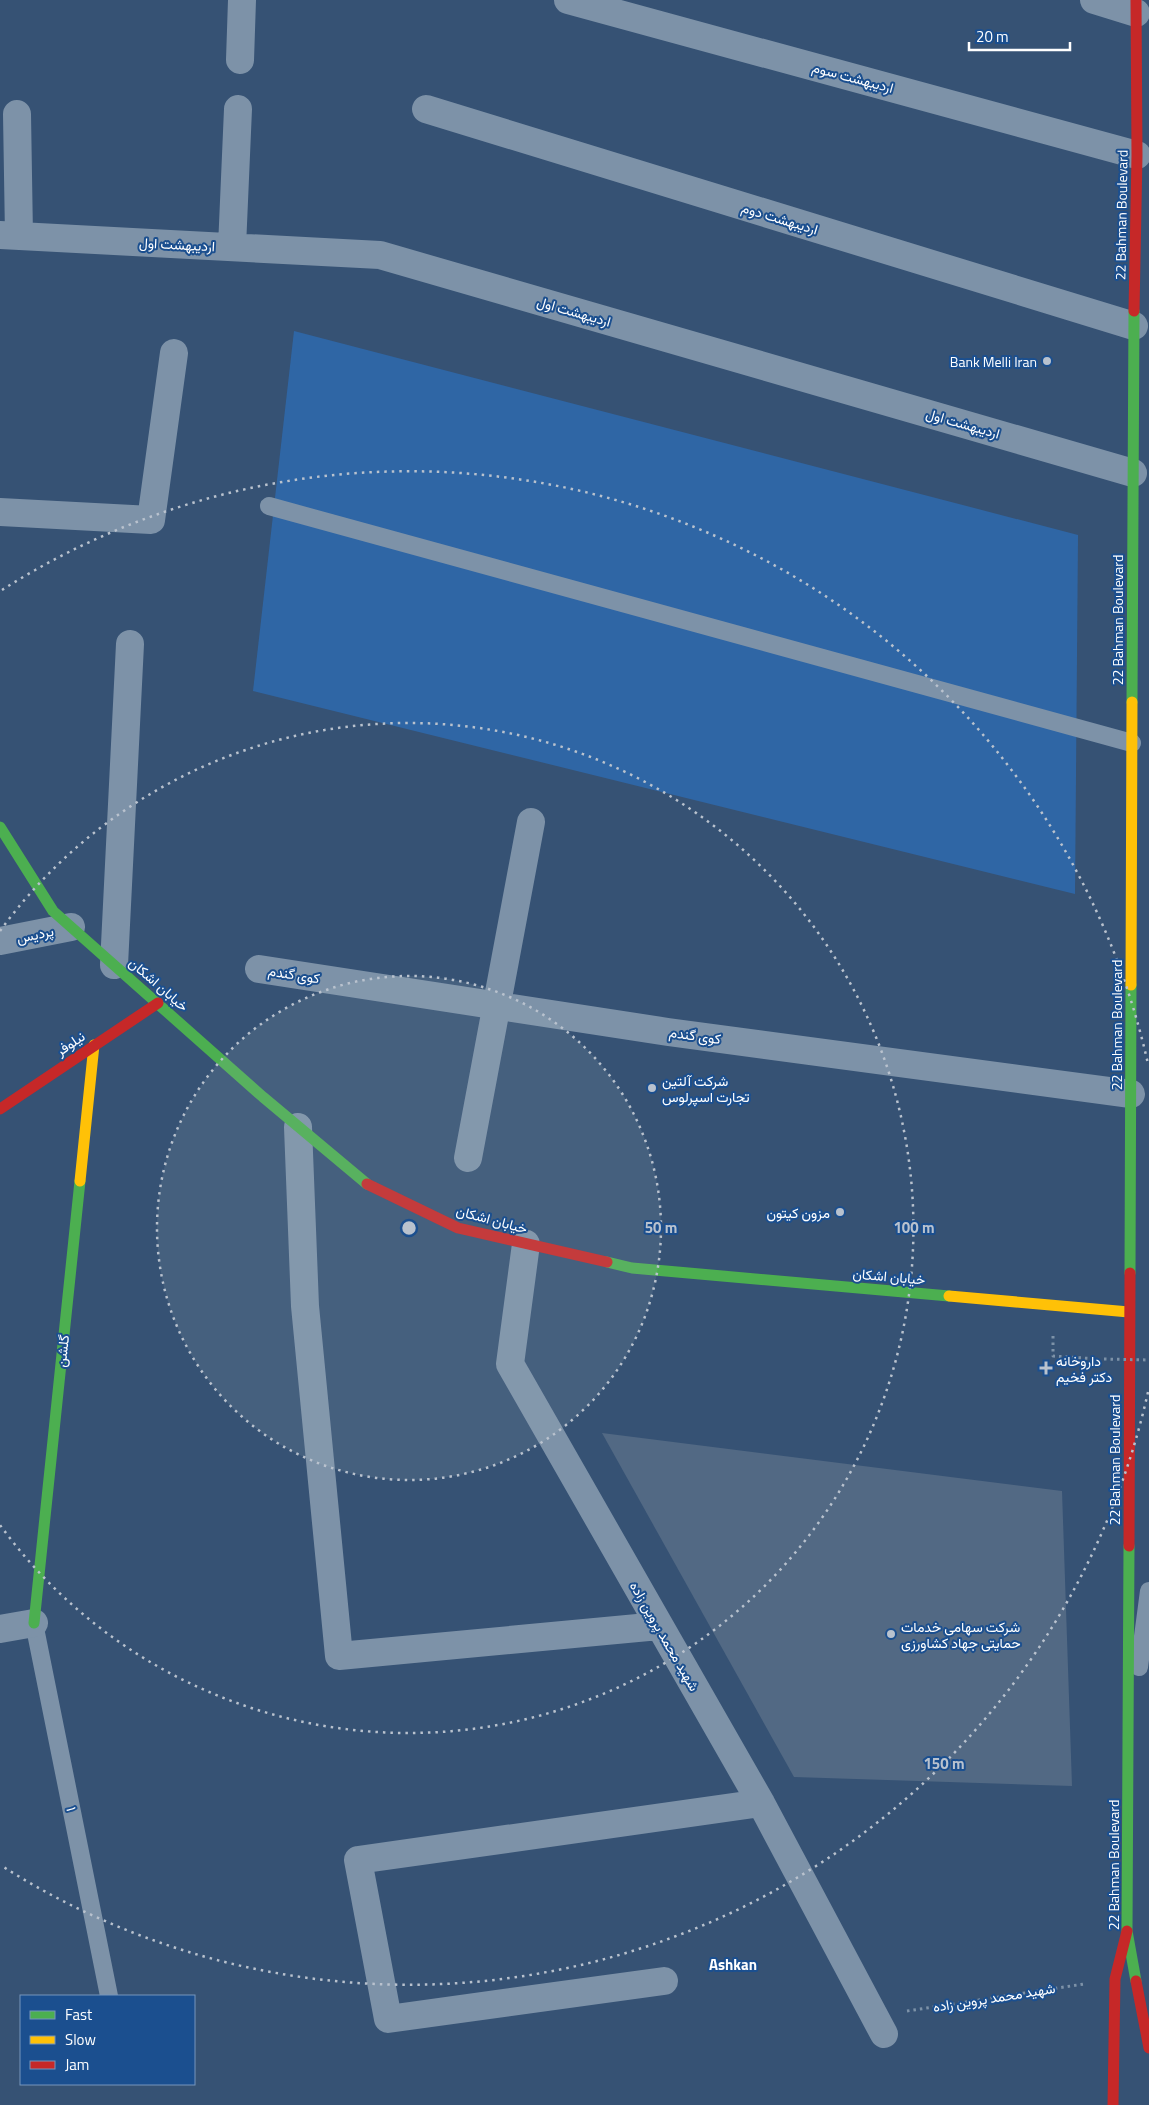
<svg xmlns="http://www.w3.org/2000/svg" width="1149" height="2105" font-family="'Titillium Web',Vazirmatn,sans-serif">
	<style>
		.green { fill: #2f66a5 }
		.building { fill: #526984 }
		.lines { fill: none; stroke-linecap: round; stroke-linejoin: round }
		.path { stroke: #7d92a8; stroke-width: 3; stroke-dasharray: 2.5 4; stroke-linecap: butt }
		.lane { stroke: #7d92a8; stroke-width: 18 }
		.street { stroke: #7d92a8; stroke-width: 28 }
		.fast { stroke: #4caf50; stroke-width: 11 }
		.slow { stroke: #ffc107; stroke-width: 11 }
		.jam { stroke: #c62828; stroke-width: 11 }
		.path-bridge { stroke: #7d92a8; stroke-width: 3; stroke-dasharray: 2.5 4; stroke-linecap: butt }
		.ring { fill: none; stroke: #b9c2ce; stroke-width: 2.5; stroke-dasharray: 2.5 5 }
		.poi-dot { fill: #b9c2ce; stroke: #1b4f8f; stroke-width: 2 }
		.labels { text-anchor: middle; dominant-baseline: central; stroke-width: 4; stroke-linejoin: round; paint-order: stroke }
		.street-label { font-size: 14px; fill: #fff; stroke: #1b4f8f }
		.poi-label { font-size: 14px; fill: #fff; stroke: #1b4f8f; text-anchor: start }
		.neighbourhood-label { font-size: 15px; font-weight: bold; fill: #fff; stroke: #1b4f8f }
		.centre { fill: #b9c2ce; stroke: #1b4f8f; stroke-width: 2.5 }
		.ring-label { font-size: 15px; text-anchor: middle; font-weight: bold; fill: #b9c2ce; stroke: #1b4f8f; stroke-width: 4; stroke-linejoin: round; paint-order: stroke }
	</style>
	<rect width="100%" height="100%" fill="#365274"/>
	<path class="green" d="M294,331L1078,535L1075,894L253,691Z"/>
	<path class="building" d="M602,1433L1062,1491L1072,1786L794,1777Z"/>
	<g class="lines">
		<path class="path" d="M1053,1336V1356L1098,1359
			M907,2011L1084,1984"/>
		<path class="lane" d="M269,506L1132,743
			M34,1623L109,1996
			M1139,1667L1149,1591"/>
		<path class="street" d="M568,0L1137,155
			M1094,0L1136,13
			M240,60L242,0
			M426,109L1134,326
			M17,114L19,236
			M0,235L380,255L1133,473
			M232,247L238,109
			M0,512L151,520L174,353
			M0,941L71,927
			M114,965L130,644
			M259,969L668,1032L1131,1094
			M298,1127L305,1306L339,1656L659,1626
			M468,1158L531,822
			M526,1244L510,1364L761,1803L884,2034
			M0,1629L34,1623
			M664,1981L388,2019L358,1860L761,1803"/>
		<path class="fast" d="M1132,702L1134,311
			M0,827L53,911L263,1097L367,1184
			M607,1262L632,1268L949,1296
			M1130,1273L1131,985
			M1129,1546L1127,1931L1136,1981
			M34,1623L80,1181"/>
		<path class="slow" d="M1131,985L1132,702
			M80,1181L94,1045
			M949,1296L1129,1312"/>
		<path class="jam" d="M1134,311L1137,155L1136,0
			M0,1109L158,1003
			M367,1184L458,1228L607,1262
			M1129,1546L1130,1273
			M1136,1981L1149,2048
			M1113,2105L1115,1979L1127,1931"/>
		<path class="path-bridge" d="M1104,1359L1149,1360"/>
	</g>
	<circle cx="409" cy="1228" r="252" fill="#b9c2ce" fill-opacity=".12"/>
	<g class="ring">
		<circle cx="409" cy="1228" r="252"/>
		<path d="M0 931A505 505 0 1 1 0 1525"/>
		<path d="M1148 1392A757 757 0 0 1 2 1866M2 590A757 757 0 0 1 1148 1064"/>
	</g>
	<g class="poi-dot">
		<circle cx="1047" cy="361" r="5"/>
		<circle cx="652" cy="1088" r="5"/>
		<circle cx="840" cy="1212" r="5"/>
		<path d="M1043.5 1360.5h5v5h5v5h-5v5h-5v-5h-5v-5h5z"/>
		<circle cx="891" cy="1634" r="5"/>
	</g>
	<g class="labels">
		<g class="street-label">
			<text transform="translate(853 77) rotate(15)">اردیبهشت سوم</text>
			<text transform="translate(1121 215) rotate(-89)">22 Bahman Boulevard</text>
			<text transform="translate(780 218) rotate(17)">اردیبهشت دوم</text>
			<text transform="translate(177 244) rotate(3)">اردیبهشت اول</text>
			<text transform="translate(574 311) rotate(16)">اردیبهشت اول</text>
			<text transform="translate(963 423) rotate(16)">اردیبهشت اول</text>
			<text transform="translate(1117 620) rotate(-90)">22 Bahman Boulevard</text>
			<text transform="translate(35 934) rotate(-12)">پردیس</text>
			<text transform="translate(294 974) rotate(9)">کوی گندم</text>
			<text transform="translate(159 984) rotate(41)">خیابان اشکان</text>
			<text transform="translate(1116 1025) rotate(-90)">22 Bahman Boulevard</text>
			<text transform="translate(695 1035) rotate(8)">کوی گندم</text>
			<text transform="translate(70 1043) rotate(-34)">نیلوفر</text>
			<text transform="translate(492 1219) rotate(15)">خیابان اشکان</text>
			<text transform="translate(889 1276) rotate(5)">خیابان اشکان</text>
			<text transform="translate(62 1351) rotate(-84)">گلشن</text>
			<text transform="translate(1114 1460) rotate(-90)">22 Bahman Boulevard</text>
			<text transform="translate(665 1636) rotate(60)">شهید محمد پروین زاده</text>
			<text transform="translate(72 1809) rotate(79)">۱</text>
			<text transform="translate(1113 1865) rotate(-90)">22 Bahman Boulevard</text>
			<text transform="translate(994 1997) rotate(-9)">شهید محمد پروین زاده</text>
		</g>
		<g class="poi-label">
			<text x="1037" y="361" text-anchor="end">Bank Melli Iran</text>
			<text x="662" y="1080">شرکت آلتین<tspan x="662" dy="16">تجارت اسپرلوس</tspan></text>
			<text x="830" y="1212" text-anchor="end">مزون کیتون</text>
			<text x="1056" y="1360">داروخانه<tspan x="1056" dy="16">دکتر فخیم</tspan></text>
			<text x="901" y="1626">شرکت سهامی خدمات<tspan x="901" dy="16">حمایتی جهاد کشاورزی</tspan></text>
		</g>
		<g class="neighbourhood-label">
			<text x="733" y="1964">Ashkan</text>
		</g>
	</g>
	<circle cx="409" cy="1228" r="8" class="centre"/>
	<g class="ring-label">
		<text x="661" y="1233">50 m</text>
		<text x="914" y="1233">100 m</text>
		<text x="944" y="1769">150 m</text>
	</g>
	<rect x="20" y="1995" width="175" height="90" fill="#1b4f8f" stroke="#7695bc"/>
	<rect x="30" y="2011" width="25" height="8" fill="#4caf50" stroke="#7695bc"/>
	<text x="65" y="2020" font-size="15" fill="#ffffff">Fast</text>
	<rect x="30" y="2036" width="25" height="8" fill="#ffc107" stroke="#7695bc"/>
	<text x="65" y="2045" font-size="15" fill="#ffffff">Slow</text>
	<rect x="30" y="2061" width="25" height="8" fill="#c62828" stroke="#7695bc"/>
	<text x="65" y="2070" font-size="15" fill="#ffffff">Jam</text>
	<path d="M969 42v8h101v-8" fill="none" stroke="#ffffff" stroke-width="2.5"/>
	<text x="976" y="42" font-size="15" fill="#ffffff" stroke="#1b4f8f" stroke-width="4" paint-order="stroke">20 m</text>
</svg>
